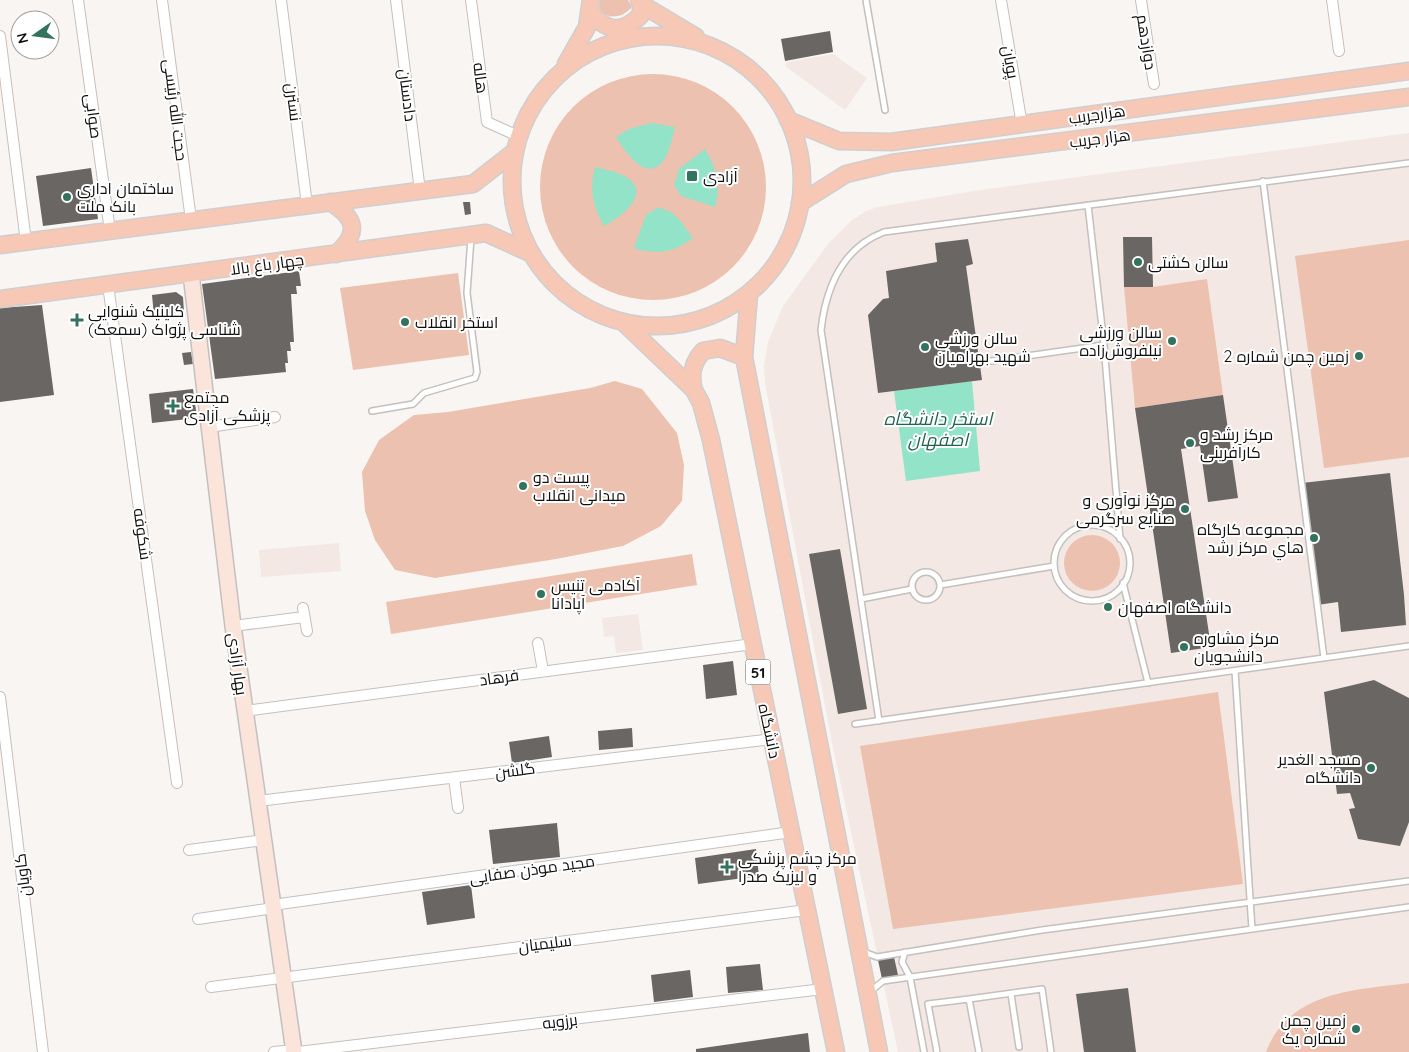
<svg xmlns="http://www.w3.org/2000/svg" width="1409" height="1052" font-family="Quicksand,Cairo,sans-serif">
	<style>
		.built { fill: #f3e8e3 }
		.green { fill: #ecc1af }
		.water { fill: #92e3c7 }
		.building { fill: #696664 }
		.lines { fill: none; stroke-linecap: round; stroke-linejoin: round }
		.lane-casing { stroke: #c3c0be; stroke-width: 8 }
		.street-casing { stroke: #c3c0be; stroke-width: 12 }
		.secondary-casing { stroke: #c3c0be; stroke-width: 18 }
		.primary-casing { stroke: #cfcfcf; stroke-width: 19 }
		.lane { stroke: #fff; stroke-width: 5 }
		.street { stroke: #fff; stroke-width: 10 }
		.secondary { stroke: #fbe4da; stroke-width: 15 }
		.primary { stroke: #f7c8b5; stroke-width: 16 }
		.poi-dot { fill: #33725f; stroke: #fff; stroke-width: 2 }
		.labels { text-anchor: middle; dominant-baseline: central; stroke-width: 4; stroke-linejoin: round; paint-order: stroke }
		.shield { fill: #fff; stroke: #585857; stroke-width: 1 }
		.shield-label { font-size: 15px; font-weight: bold; fill: #11100f }
		.street-label { font-size: 16px; fill: #11100f; stroke: #fff }
		.poi-label { font-size: 16px; fill: #11100f; stroke: #fff; text-anchor: start }
		.water-label { font-size: 18px; font-style: italic; fill: #236250; stroke: #fff }
	</style>
	<rect width="100%" height="100%" fill="#f9f5f3"/>
	<path class="built" d="M833,54L867,78L845,110L785,66L787,62Z
		M1409,133V1052H898L831,738L765,383L764,366L768,342L783,306L828,244L851,221L866,211L878,207L980,190Z
		M339,543L341,571L261,577L259,550Z
		M638,614L643,650L616,653L614,636L604,637L602,618Z"/>
	<path class="green" d="M600,0H628L632,7C622,18 612,19 599,12Z
		M540 187a113 113 0 1 1 226 0a113 113 0 1 1-226 0Z
		M1409,240V457L1324,468L1295,256Z
		M458,273L469,355L353,370L340,288Z
		M1207,279L1223,395L1135,408L1124,287H1153Z
		M615,381L642,389L677,433L684,465L682,501L661,526L623,546L556,559L435,578L395,570L375,540L365,511L362,472L379,440L414,415L448,412L590,388Z
		M1064 563a28 28 0 1 1 56 0a28 28 0 1 1-56 0Z
		M692,554L697,585L391,634L386,602Z
		M1218,692L1243,884L893,929L860,746Z
		M1409,983V1052H1266C1289,991 1355,990 1409,983Z"/>
	<path class="water" d="M651,123L675,127C672,138 670,152 663,161C646,184 624,150 616,137L629,129Z
		M705,149C717,169 721,184 715,207L681,196L674,185L679,169Z
		M595,167C606,170 620,172 629,179C651,196 618,219 604,226C593,206 589,190 595,167Z
		M657,208C675,209 683,225 693,238C674,253 656,255 634,248L646,215Z
		M972,381L980,471L906,481L894,391Z"/>
	<path class="building" d="M830,31L833,52L785,61L781,39Z
		M91,168L98,219L43,226L36,176Z
		M463,202H470L471,214L465,215Z
		M1123,237H1152L1153,287H1124Z
		M968,239L973,264L966,266L982,380L878,393L868,315L883,299L889,298L886,271L937,262L935,243Z
		M299,271L301,286H296L297,294H291L294,342H290L291,351H287L288,363H285L286,372L215,379L202,284Z
		M176,292L183,297L184,312L154,316L152,295Z
		M42,305L54,395L0,402V308Z
		M191,352L193,364L184,365L182,353Z
		M193,389L197,418L152,423L149,394Z
		M1223,395L1238,498L1208,502L1200,446L1181,449L1211,647L1171,653L1135,408Z
		M1390,473L1404,595L1406,625L1341,632L1338,602L1317,605L1302,483Z
		M840,549L867,709L838,714L809,554Z
		M733,661L737,695L706,699L703,665Z
		M1374,680L1409,698V822L1400,846L1358,839L1349,809L1355,808L1350,793L1337,794L1324,692Z
		M632,728L633,747L599,750L598,731Z
		M549,736L552,757L512,763L509,742Z
		M557,823L560,857L493,864L489,830Z
		M756,849L759,876L698,884L695,858Z
		M471,885L475,918L427,925L422,892Z
		M894,957L898,975L882,979L878,960Z
		M760,964L763,990L728,993L726,967Z
		M690,970L693,997L654,1002L651,975Z
		M1128,988L1136,1052H1084L1076,994Z
		M808,1033L810,1052H696V1049Z"/>
	<g class="lines">
		<defs>
			<path id="lane" d="M866,0L885,110
				M1263,181L1324,658
				M1088,205L1104,345L1120,539
				M991,361L1104,345
				M372,411L413,404L424,393L475,378L477,372L467,293L471,238
				M1054 563a38 38 0 1 1 76 0a38 38 0 1 1-76 0Z
				M912 586a14 14 0 1 1 28 0a14 14 0 1 1-28 0Z
				M1123,583L1148,683
				M940,585L1054,566
				M861,599L912,589
				M1235,671L1252,929
				M879,721L821,330C826,287 842,248 884,232L1409,163
				M855,724L1409,646
				M864,952L877,957L1042,930L1409,881
				M905,952L902,962L910,977L924,1052
				M871,991L883,981L897,979L1409,907
				M1011,994L1019,1047
				M969,999L1042,989L1051,1052
				M937,1052L928,1004L969,999L979,1052"/>
			<path id="street" d="M78,0L110,231
				M162,0L191,220
				M281,0L307,205
				M396,0L420,191
				M471,0L487,122L518,136
				M1001,0L1022,125
				M1141,0L1154,84
				M1332,0L1339,51
				M0,36L26,242
				M108,285L177,783
				M209,427L275,417
				M303,608L307,631
				M233,626L304,617
				M538,643L543,671
				M0,697L43,1052
				M245,711L753,644
				M454,778L458,808
				M258,801L772,739
				M189,850L264,840
				M273,905L791,832
				M198,919L274,908
				M211,987L807,910
				M274,1052L294,1050
				M298,1052L823,989"/>
			<path id="secondary" d="M191,274L233,626L294,1052"/>
			<path id="primary" d="M639,0L641,4L696,37
				M589,12C607,31 621,35 641,15V4
				M512 181a145 145 0 1 1 290 0a145 145 0 1 1-290 0Z
				M566,64L587,27L591,0
				M788,120L839,141L891,142L1409,71
				M330,202C356,218 360,233 336,254
				M800,203L846,174L892,163L1409,97
				M0,245L473,184L514,152
				M749,294L744,357L879,1052
				M0,299L486,233L530,253
				M624,323L694,390L701,403L711,440L836,1052
				M694,390C690,375 692,363 703,351L720,348L744,357"/>
		</defs>
		<use href="#lane" class="lane-casing"/>
		<use href="#street" class="street-casing"/>
		<use href="#secondary" class="secondary-casing"/>
		<use href="#primary" class="primary-casing"/>
		<use href="#lane" class="lane"/>
		<use href="#street" class="street"/>
		<use href="#secondary" class="secondary"/>
		<use href="#primary" class="primary"/>
	</g>
	<g class="poi-dot">
		<rect x="686" y="170" width="12" height="12" rx="2.5"/>
		<circle cx="67" cy="197" r="5"/>
		<circle cx="1138" cy="262" r="5"/>
		<path d="M74.5 312.5h5v5h5v5h-5v5h-5v-5h-5v-5h5z"/>
		<circle cx="405" cy="322" r="5"/>
		<circle cx="1172" cy="341" r="5"/>
		<circle cx="925" cy="347" r="5"/>
		<circle cx="1359" cy="356" r="5"/>
		<path d="M170.5 398.5h5v5h5v5h-5v5h-5v-5h-5v-5h5z"/>
		<circle cx="1190" cy="443" r="5"/>
		<circle cx="523" cy="486" r="5"/>
		<circle cx="1185" cy="509" r="5"/>
		<circle cx="1314" cy="538" r="5"/>
		<circle cx="541" cy="594" r="5"/>
		<circle cx="1108" cy="607" r="5"/>
		<circle cx="1184" cy="647" r="5"/>
		<circle cx="1371" cy="768" r="5"/>
		<path d="M724.5 859.5h5v5h5v5h-5v5h-5v-5h-5v-5h5z"/>
		<circle cx="1356" cy="1029" r="5"/>
	</g>
	<g class="labels">
		<rect class="shield" x="745.5" y="659.5" width="25" height="25" rx="4"/>
		<g class="shield-label">
			<text x="758" y="672">51</text>
		</g>
		<g class="street-label">
			<text transform="translate(1147 42) rotate(81)">دوازدهم</text>
			<text transform="translate(1011 62) rotate(80)">پویان</text>
			<text transform="translate(481 78) rotate(83)">هاله</text>
			<text transform="translate(408 95) rotate(83)">دادستان</text>
			<text transform="translate(294 102) rotate(83)">نسترن</text>
			<text transform="translate(176 110) rotate(83)">حجت الله رئیسی</text>
			<text transform="translate(1097 114) rotate(-8)">هزارجریب</text>
			<text transform="translate(94 116) rotate(82)">صوابی</text>
			<text transform="translate(1100 138) rotate(-7)">هزار جریب</text>
			<text transform="translate(267 264) rotate(-8)">چهار باغ بالا</text>
			<text transform="translate(143 534) rotate(82)">شکوفه</text>
			<text transform="translate(238 664) rotate(82)">بهار آزادی</text>
			<text transform="translate(499 677) rotate(-8)">فرهاد</text>
			<text transform="translate(770 731) rotate(78)">دانشگاه</text>
			<text transform="translate(515 770) rotate(-7)">گلشن</text>
			<text transform="translate(532 869) rotate(-8)">مجید موذن صفایی</text>
			<text transform="translate(22 875) rotate(-97)">کاویان</text>
			<text transform="translate(545 943) rotate(-7)">سلیمیان</text>
			<text transform="translate(560 1021) rotate(-7)">برزویه</text>
		</g>
		<g class="poi-label">
			<text x="703" y="176">آزادی</text>
			<text x="77" y="188">ساختمان اداری<tspan x="77" dy="18">بانک ملت</tspan></text>
			<text x="1148" y="262">سالن کشتی</text>
			<text x="88" y="311">کلینیک شنوایی<tspan x="88" dy="18">شناسی پژواک (سمعک)</tspan></text>
			<text x="415" y="322">استخر انقلاب</text>
			<text x="1162" y="332" text-anchor="end">سالن ورزشی<tspan x="1162" dy="18">نیلفروش‌زاده</tspan></text>
			<text x="935" y="338">سالن ورزشی<tspan x="935" dy="18">شهید بهرامیان</tspan></text>
			<text x="1349" y="356" text-anchor="end">زمین چمن شماره 2</text>
			<text x="184" y="397">مجتمع<tspan x="184" dy="18">پزشکی آزادی</tspan></text>
			<text x="1200" y="434">مرکز رشد و<tspan x="1200" dy="18">کارآفرینی</tspan></text>
			<text x="533" y="477">پیست دو<tspan x="533" dy="18">میدانی انقلاب</tspan></text>
			<text x="1175" y="500" text-anchor="end">مرکز نوآوری و<tspan x="1175" dy="18">صنایع سرگرمی</tspan></text>
			<text x="1304" y="529" text-anchor="end">مجموعه کارگاه<tspan x="1304" dy="18">هاي مرکز رشد</tspan></text>
			<text x="551" y="585">آکادمی تنیس<tspan x="551" dy="18">آپادانا</tspan></text>
			<text x="1118" y="607">دانشگاه اصفهان</text>
			<text x="1194" y="638">مرکز مشاوره<tspan x="1194" dy="18">دانشجویان</tspan></text>
			<text x="1361" y="759" text-anchor="end">مسجد الغدیر<tspan x="1361" dy="18">دانشگاه</tspan></text>
			<text x="738" y="858">مرکز چشم پزشکی<tspan x="738" dy="18">و لیزیک صدرا</tspan></text>
			<text x="1346" y="1020" text-anchor="end">زمین چمن<tspan x="1346" dy="18">شماره یک</tspan></text>
		</g>
		<g class="water-label">
			<text x="938" y="418">استخر دانشگاه<tspan x="938" dy="21">اصفهان</tspan></text>
		</g>
	</g>
	<g transform="translate(35 35) rotate(256)"><circle r="24" fill="#ffffff" stroke="#a09f9f"/>
	<path d="M0-4L9 19L0 12L-9 19Z" fill="#33725f"/>
	<text y="-8" font-size="14" font-weight="bold" text-anchor="middle" fill="#11100f">N</text>
	</g>
</svg>
